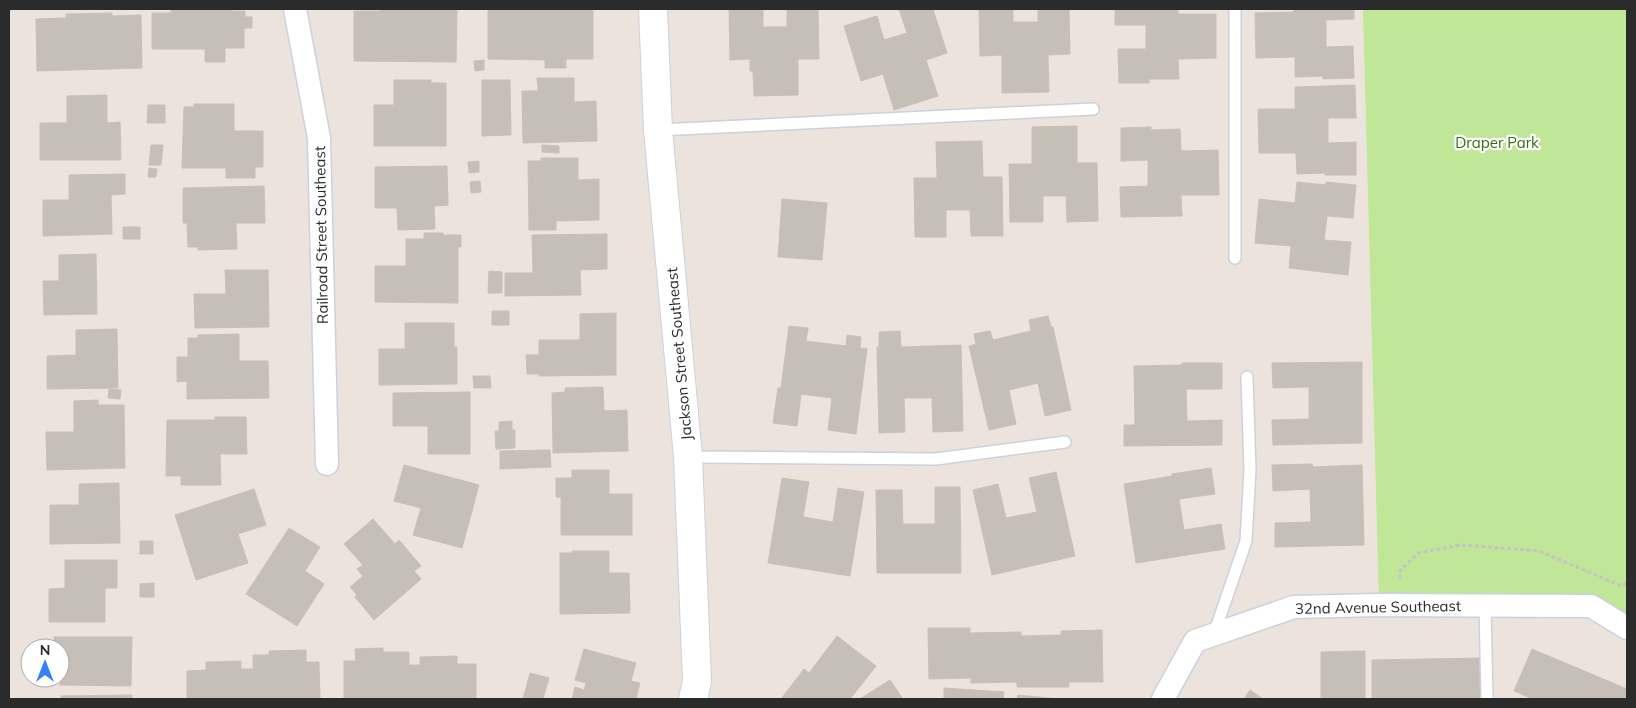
<svg xmlns="http://www.w3.org/2000/svg" width="1636" height="708" font-family="Mulish,sans-serif">
	<style>
		.green { fill: #c0e697 }
		.building { fill: #c6bfb8; stroke: #c9bfb6 }
		.lines { fill: none; stroke-linecap: round; stroke-linejoin: round }
		.service-casing { stroke: #cbd1dd; stroke-width: 14 }
		.minor-casing { stroke: #cbd1dd; stroke-width: 25 }
		.tertiary-casing { stroke: #cbd1dd; stroke-width: 30 }
		.path { stroke: #c4c4c4; stroke-width: 3; stroke-dasharray: 4 2.5; stroke-linecap: butt }
		.service { stroke: #fff; stroke-width: 11 }
		.minor { stroke: #fff; stroke-width: 22 }
		.tertiary { stroke: #fff; stroke-width: 28 }
		.labels { text-anchor: middle; dominant-baseline: central; stroke-width: 4.5; stroke-linejoin: round; paint-order: stroke }
		.park-label { font-size: 15px; fill: #376c17; stroke: #fff }
		.street-label { font-size: 15px; fill: #2b2b2b; stroke: #fff }
	</style>
	<rect width="100%" height="100%" fill="#ede3dd"/>
	<path class="green" d="M1363,9H1627V628L1591,606L1379,605Z"/>
	<path class="building" d="M232,9V11H245V17H252V28H244V48H225V62H205V49H152V13H171V10Z
		M380,9L457,10L456,62L354,61V11H380Z
		M488,9H593V59H566V68H545V60L488,59Z
		M729,9H763V27H787V9H818L819,59H798V95L754,96L753,71H750V59L730,60Z
		M899,9H933L947,53L926,60L938,96L894,110L883,74L861,81L844,26L877,16L884,40L907,33Z
		M979,9H1013V22H1038V9H1069L1070,54L1048,55L1049,92L1002,93V55L980,56Z
		M1115,9H1178V14H1216V58L1178,59L1179,79H1149V83H1119L1118,49H1146V25H1115Z
		M1293,9H1354V19L1326,20V47L1353,46L1354,78L1323,79V76L1295,77V57L1256,58L1255,13L1294,12Z
		M112,13V16L141,15L142,68L37,71L36,19L66,18V14Z
		M484,60V70L475,71L474,61Z
		M537,78H574V102L596,101L597,141L523,143L522,91H538Z
		M394,80H431V83H446V146H374V105H394Z
		M482,80H510L511,135L482,136Z
		M1355,85L1356,118H1328V143L1356,142V175H1325V173L1297,174L1296,153H1259L1258,109H1295V87Z
		M107,95V123L120,122L121,160H40V123H67V96Z
		M194,104H234V131H263V167H255V178H226V168H182L184,107H194Z
		M148,105H165V123H147Z
		M1077,126V163H1097L1098,221L1067,222L1066,196H1043V222H1010L1009,164H1032V127Z
		M1151,127V130L1180,129L1181,151L1218,150L1219,195H1181L1182,216L1121,217L1120,187L1148,186V160L1121,161V128Z
		M982,141L983,177H1002L1003,236H971L970,210H946V237H915L914,178H937L936,142Z
		M151,145H163L161,165H149Z
		M542,145L559,146V153L542,152Z
		M541,158H578V180L599,179V220L556,221V230H529L528,161H541Z
		M479,161V172L469,173L468,162Z
		M447,166L448,205L434,206L435,229L398,230L397,208H375V167Z
		M149,168L157,169L156,177H148Z
		M125,174V194L111,195L112,234L43,236V200H69V175Z
		M480,181L481,192L471,193L470,182Z
		M1297,182L1326,185V182L1356,185L1353,218L1327,216L1324,240L1351,242L1348,275L1289,268L1291,246L1255,243L1259,199L1295,203Z
		M264,186L265,223H236L237,249L198,250V247H188L187,223H183V188Z
		M782,199L827,203L822,260L778,257Z
		M123,227H140V239H123Z
		M424,233H443V235H461V247H458V303L375,302V266H406V239H424Z
		M607,234V269L580,270L581,295L505,296V273H533L532,235Z
		M96,254L97,314L44,315L43,281H59V255Z
		M225,270H268L269,327L195,328L194,294H226Z
		M489,271L502,272V293H488Z
		M492,311H509V325H492Z
		M616,313V375L539,376V374H527L526,355H539V340H580V314Z
		M1048,316L1051,327H1053L1071,410L1045,416L1038,383L1009,390L1016,424L989,430L969,346L976,344L974,334L990,331L993,340L1031,331L1029,320Z
		M405,323H454V347H457V384L379,385V349H405Z
		M789,326L808,328L806,341L846,346L847,335L861,337L860,348L867,349L856,434L828,430L832,398L801,394L797,426L773,423L778,388H781Z
		M117,329L118,388L47,389V356L76,355V330Z
		M900,331L901,347L961,345L963,431L933,432L932,398H904L905,432L879,433L877,347H879V332Z
		M239,334V361H268L269,398L187,399V381L177,382V357H188V338H198V335Z
		M1362,362V443L1273,445L1272,420L1309,419V387L1273,388L1272,363Z
		M1182,363H1222V389H1186L1187,421L1222,420V445L1124,446V425H1135L1134,366L1182,365Z
		M473,376H490L491,388H474Z
		M603,387L604,411L627,410L628,451L553,453L552,393L565,392V388Z
		M109,389L121,390L120,399L108,398Z
		M470,392V454H428V426H393V393Z
		M98,400V405H124L125,468L47,470L46,432H74V401Z
		M215,417H246L247,454H220L221,485H181V476H166L167,420H215Z
		M512,421V430H515V448L496,449L495,431H499V422Z
		M550,450L551,467L500,469V451Z
		M1312,464L1313,467L1362,465L1364,545L1275,547V523L1311,522L1310,489L1273,491L1272,465Z
		M404,465L479,485L462,548L413,535L421,508L394,501Z
		M1211,468L1215,494L1179,499L1184,530L1221,524L1225,549L1136,563L1124,484L1172,476V474Z
		M572,470H609V494H632V535H561V497H556V478H572Z
		M1056,472L1075,556L992,575L973,490L998,484L1006,518L1037,512L1029,478Z
		M782,478L809,482L803,517L833,522L838,488L864,492L850,576L768,563Z
		M119,483L120,543L50,544V505H79V484Z
		M935,487H960L961,573H877L876,490H902L903,524H935Z
		M254,489L266,525L238,534L248,563L196,580L175,515Z
		M373,519L395,544L399,540L421,566L414,571L421,579L374,620L355,597L357,595L350,587L363,576L357,569L363,565L344,544Z
		M289,528L320,547L305,571L324,584L297,626L246,594Z
		M140,541H153V554H140Z
		M572,551H609V573H629L630,613L560,614V553H572Z
		M65,560H117V588H105V622H49V589L65,588Z
		M154,583V597H140V584Z
		M928,628H970V633L1021,632V636L1061,635V631L1102,630L1103,682H1069V687H1017V682L971,683V678L929,679Z
		M837,636L876,666L850,699H781L804,669L809,673Z
		M54,637H132L131,686L60,685V648H54Z
		M383,648V652H409V665H420V657L457,656V664H476V699H344V661H356L355,649Z
		M584,649L636,663L631,681L640,683L636,699H572L575,687L584,690L586,683L575,680Z
		M1532,649L1627,689V699H1533L1514,691Z
		M306,650V662H319L320,699H187V671L206,670V662L241,661V669H253V655H269V651Z
		M1365,651V699H1321V652Z
		M1482,658V699H1372V660Z
		M530,673L549,678L543,699H523Z
		M890,680L903,699H860Z
		M944,688L1004,692L1003,699H944Z
		M1250,690L1263,699H1244Z
		M132,695V699H61V696Z
		M1018,695L1059,699H1017Z"/>
	<g class="lines">
		<defs>
			<path id="service" d="M1235,9V258
				M658,130L1093,109
				M688,457L936,459L1065,442
				M1485,605L1487,699
				M1214,634L1246,541L1250,470L1247,377"/>
			<path id="minor" d="M295,9L319,138L327,464
				M1163,699L1195,641L1294,607L1379,605L1591,606L1627,628"/>
			<path id="tertiary" d="M653,9L658,130L688,457L697,681L693,699"/>
		</defs>
		<use href="#service" class="service-casing"/>
		<use href="#minor" class="minor-casing"/>
		<use href="#tertiary" class="tertiary-casing"/>
		<path class="path" d="M1400,579V571L1418,553L1461,545L1539,551L1622,586L1627,583"/>
		<use href="#service" class="service"/>
		<use href="#minor" class="minor"/>
		<use href="#tertiary" class="tertiary"/>
	</g>
	<g class="labels">
		<g class="park-label">
			<text x="1497" y="142">Draper Park</text>
		</g>
		<g class="street-label">
			<text transform="translate(321 235) rotate(-91)">Railroad Street Southeast</text>
			<text transform="translate(679 354) rotate(-95)">Jackson Street Southeast</text>
			<text transform="translate(1378 607) rotate(-1)">32nd Avenue Southeast</text>
		</g>
	</g>
	<rect width="1636" height="708" fill="none" stroke="#2b2b2b" stroke-width="20"/>
	<g transform="translate(45 663)"><circle r="24" fill="#ffffff" stroke="#aaaaaa"/>
	<path d="M0-4L9 19L0 12L-9 19Z" fill="#387fff"/>
	<text y="-8" font-size="14" font-weight="bold" text-anchor="middle" fill="#2b2b2b">N</text>
	</g>
</svg>
